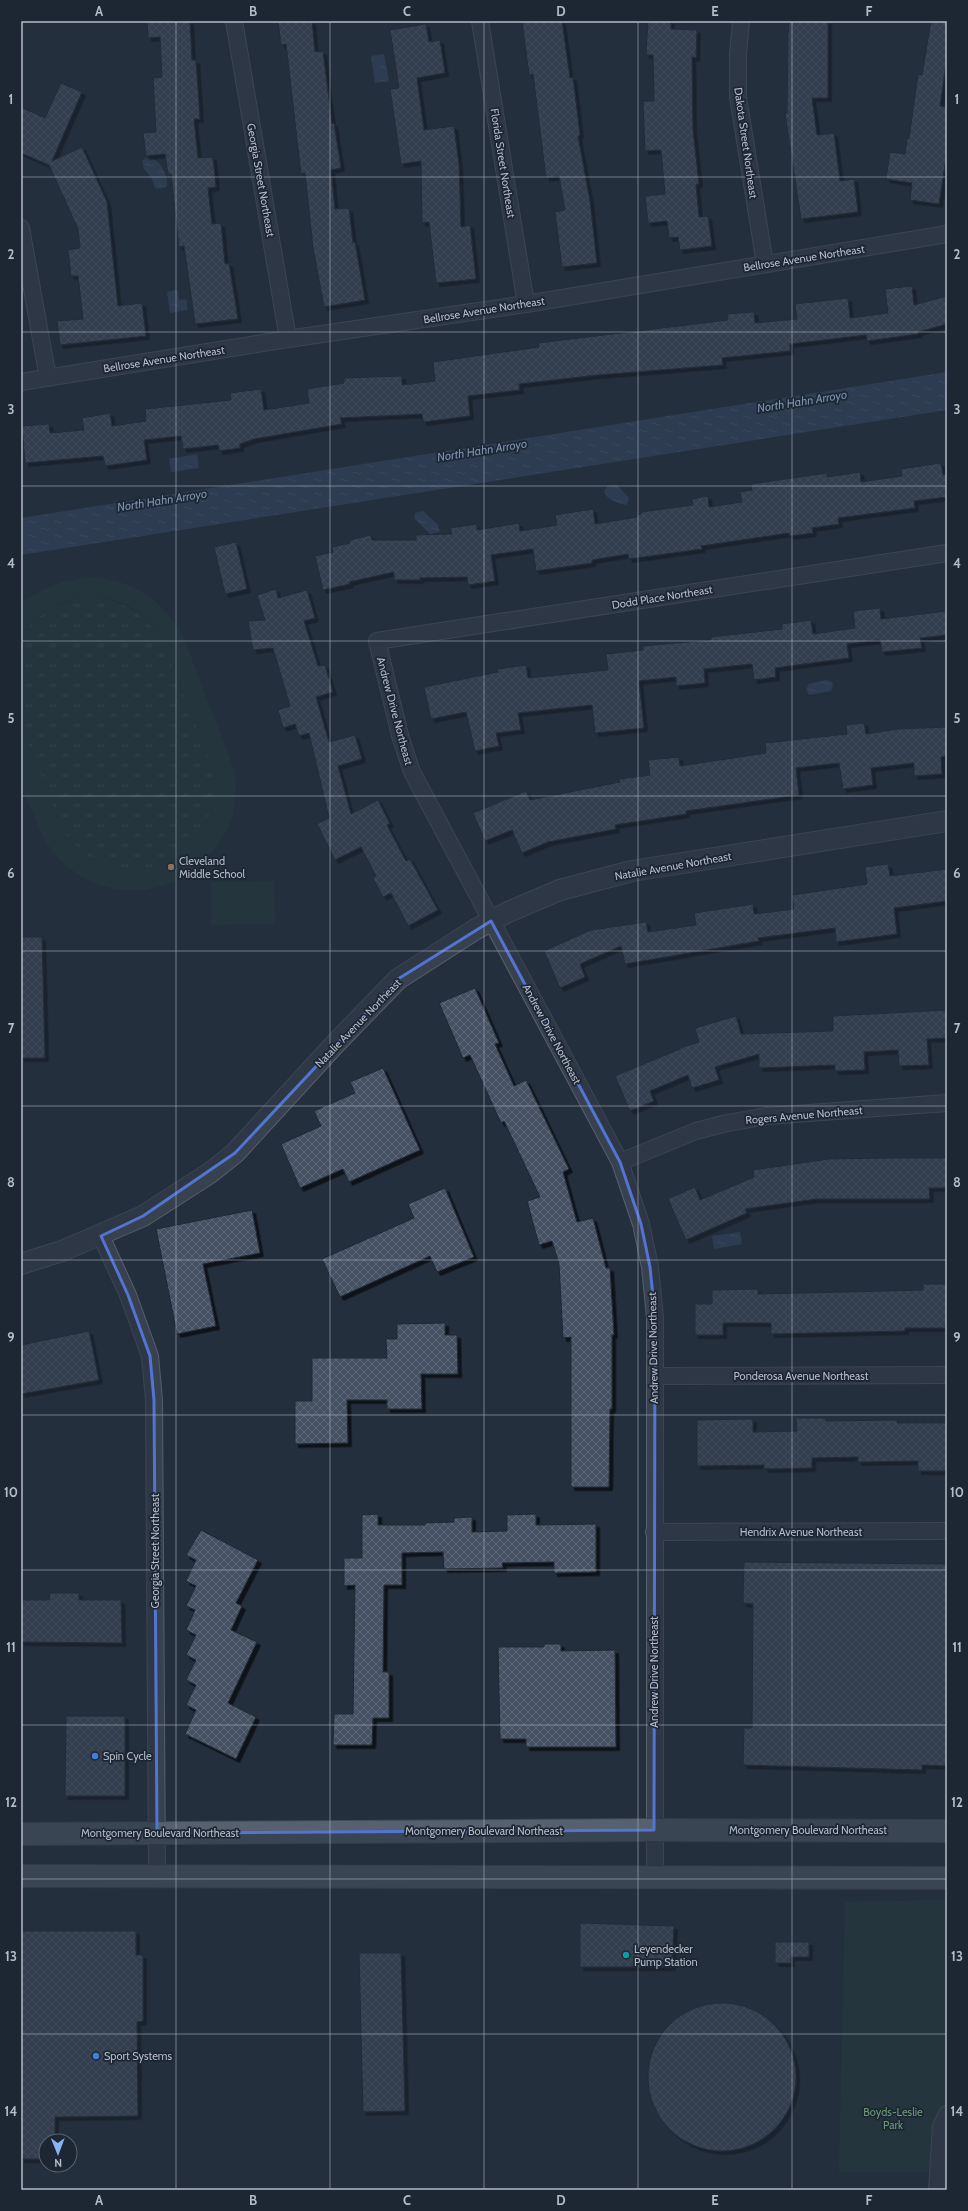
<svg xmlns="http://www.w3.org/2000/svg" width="968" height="2211" font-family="Cabin,sans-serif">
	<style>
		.grass { fill: url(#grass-tufts) }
		.park { fill: #263c3f }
		.water { fill: url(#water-ripples) }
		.building { fill: url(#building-cross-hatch); stroke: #1f2835; filter: url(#shadow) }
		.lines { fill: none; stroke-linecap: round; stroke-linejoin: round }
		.minor-casing { stroke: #565f6c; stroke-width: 18 }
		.tertiary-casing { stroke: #565f6c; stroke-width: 22 }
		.primary-casing { stroke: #414a57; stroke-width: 24 }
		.minor { stroke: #38414e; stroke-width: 16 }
		.tertiary { stroke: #38414e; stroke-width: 20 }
		.primary { stroke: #56606e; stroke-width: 22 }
		.marked { fill: none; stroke: #5274d3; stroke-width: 3; stroke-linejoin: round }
		.grid { fill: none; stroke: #b4bcc9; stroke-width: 1; stroke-opacity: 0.55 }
		.education-dot { fill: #8d6e63; stroke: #1d2633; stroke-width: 1.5 }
		.shop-dot { fill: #3f7fe0; stroke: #1d2633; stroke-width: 1.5 }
		.culture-dot { fill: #0f9aa8; stroke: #1d2633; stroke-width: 1.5 }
		.labels { text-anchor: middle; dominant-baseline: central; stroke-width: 3.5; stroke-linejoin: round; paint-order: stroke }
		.street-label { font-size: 11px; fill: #b4bcc9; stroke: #1d2633 }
		.poi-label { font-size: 11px; fill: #b4bcc9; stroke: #1d2633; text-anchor: start }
		.park-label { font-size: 11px; fill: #6b9a76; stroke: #1d2633 }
		.water-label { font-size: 12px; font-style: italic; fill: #7c92b1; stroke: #1d2633 }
		.neatline { fill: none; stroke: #b4bcc9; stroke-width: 1.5 }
		.grid-label { font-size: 13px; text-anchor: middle; font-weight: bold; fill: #b4bcc9 }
	</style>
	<defs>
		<pattern id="grass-tufts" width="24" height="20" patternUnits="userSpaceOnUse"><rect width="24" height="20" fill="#263c3f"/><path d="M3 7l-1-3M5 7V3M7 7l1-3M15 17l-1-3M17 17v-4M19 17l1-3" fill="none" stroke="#435659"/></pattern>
		<pattern id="water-ripples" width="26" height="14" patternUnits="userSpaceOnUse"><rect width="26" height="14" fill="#394c67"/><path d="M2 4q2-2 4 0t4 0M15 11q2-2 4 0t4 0" fill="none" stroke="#53647b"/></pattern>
		<pattern id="building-cross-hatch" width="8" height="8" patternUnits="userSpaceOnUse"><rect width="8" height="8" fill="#455162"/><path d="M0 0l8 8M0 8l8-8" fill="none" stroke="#5d6877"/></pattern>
		<filter id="shadow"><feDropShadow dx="3.5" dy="3.5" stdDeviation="0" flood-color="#0009"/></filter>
	</defs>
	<rect width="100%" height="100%" fill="#242f3e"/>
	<path class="grass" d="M90,596C127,602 146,613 165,646L213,767C227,862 116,909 63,831L21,726V636C39,610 61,602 90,596Z"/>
	<path class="park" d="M93,577C135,582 157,597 181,631L235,772C236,786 236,800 233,814C229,833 215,849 202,862C160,902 94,899 56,855C45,844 40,829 34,815C30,805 22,792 21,781C19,764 21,744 21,726L63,831C116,909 227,862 213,767L165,646C156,629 144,613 126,605C88,587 44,602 21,636V603C46,586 63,580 93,577Z
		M274,881L275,924L211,925V882Z
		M947,1900V2172H839L845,1902Z"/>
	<path class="water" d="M384,54L389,81L375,83L371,56Z
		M145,158C147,159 149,158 151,159C162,160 168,178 167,186L160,189L155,188L152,178L144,169L142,161Z
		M177,290L179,300L186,299L188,310L170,313L167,292Z
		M947,372V410L21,555V518Z
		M197,454L199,468L171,472L169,459Z
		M608,485H617L629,498L627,505C618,503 607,501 604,491Z
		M423,511L438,525L440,532L430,534L414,518L415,513Z
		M826,680L832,682L833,685L831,691L809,695L806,689L809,684Z
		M740,1232L742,1244L714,1249L712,1236Z"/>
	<path class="building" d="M147,21H190L192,60H196L200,119H194L198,158L213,157L216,187L208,188L212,224L221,223L225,264L229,263L238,319L195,324L184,246L179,247L171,174H168L165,154L146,156L143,133L156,132L153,78L162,77L160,37L148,38Z
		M278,21H312L315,52L323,51L332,124L334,123L341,168L331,170L335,209L349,208L353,243L355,242L365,300L324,307L313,248L305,173L301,174L286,44L281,45Z
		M522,21H562L570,78L573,77L580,135L578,136L590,201L597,263L562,267L555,212L565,210L559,176L546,178L533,74L529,75Z
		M648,21H671V29L697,30L696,58L692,57L693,130L699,184H696L699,217L708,216L712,246L680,250L678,237L669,238L667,221L648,223L645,196L665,194L661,150L645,151L643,101H654L653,55H646Z
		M789,21H828V98H812L817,135L834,133L840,181L854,179L858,212L801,219L785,113H787L788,36Z
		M931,21H947V57L940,106L947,107V152L939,204L910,200L912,183L886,179L890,152L905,154L907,139H909L918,74L922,75Z
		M426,24L429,42L440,40L445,73L417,78L424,130L454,126L459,165L461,227L470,225L476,279L436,283L429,222L422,223L421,161L401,164L390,89L399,88L390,30Z
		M61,83L82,92L52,161L82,147L107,202L118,306L142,303L146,336L60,345L57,321L83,319L78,276H71L68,250L80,248L78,229L49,165L21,153V107L45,118Z
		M912,286L914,305L947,296V324L918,332V334L867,341L866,335L790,344V351L722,358L723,365L598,375L519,384L520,390L468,396L470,416L423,422L422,414L340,418L342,424L254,439L240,444V448L219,451L218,445L183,449L181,436L144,440L147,460L105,466L103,456L25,463L22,426L49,424L50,433L84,430L82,418L110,413L112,426L146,421L145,409L231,400L230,393L261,389L264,410L309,403L307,389L344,383V378L402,376V385L435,381L433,362L539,347L538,343L728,320L727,314L754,312L755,323L797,319L795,304L848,298L850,318L888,313L885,289Z
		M941,463L943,475L947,474V497L914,501L915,508L838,518L839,524L812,528L813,533L790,536L789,533L701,546L702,549L629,559L628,554L592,560V563L536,571L533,549L491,555L495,581L468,585L467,577L420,578V580H394V572L349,582L350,584L323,590L315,556L333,552L332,547L350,543V540L371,535L372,540H416V535L452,534L450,528L477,524V530L519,523L520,531L557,525L555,515L593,509L595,524L637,517L636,515L641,514V512L693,505L692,499L708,496L709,507L742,502L740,492L752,490L751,484L827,473V477L860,472L861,482L902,476L901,469Z
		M236,542L247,589L225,594L214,547Z
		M276,589L278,598L307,590L315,618L304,621L318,666L325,665L333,692L316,697L329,742L355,735L362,759L338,766L351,814L378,800L390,824L387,825L406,861L410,859L438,910L408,926L391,893L383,897L373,878L376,876L361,847L335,860L317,824L329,818L309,733L299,736L295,724L283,728L278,710L290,706L273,648L253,650L248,621L265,620L257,595Z
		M880,608L881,619L947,611V635L920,638L922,648L882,652L880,640L847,644L849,658L775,668L776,677L754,680L752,664L704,669L705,683L676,686V677L639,681L644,728L595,733L592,705L518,713L521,730L496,733L499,746L475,751L466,712L431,719L424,687L498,672L497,669L526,665L528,678L608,670L606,654L643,650V646L711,640V637L782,629V624L811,620L813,634L855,628L853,611Z
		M864,723L866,734L898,729L947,727V756L941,757L942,774L914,776V763L871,768L873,785L843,789L839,763L796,768L799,795L686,811V814L615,825L616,829L548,842L522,853L512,830L485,841L473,813L526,791L530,800L620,782L619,779L650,775L648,760L679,757L680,766L766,753L765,743L847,734L846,725Z
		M888,864L890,876L947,869V901L894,908L897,934L836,942L835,928L758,938L759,941L625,964L621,946L580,964L585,977L560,988L544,951L591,930L646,922L648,932L696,925L694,913L753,904L754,914L794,909L792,895L867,884L865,867Z
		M21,937H42L45,1058H21Z
		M475,988L499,1043L495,1044L514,1086L526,1080L569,1169L563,1172L577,1222L593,1218L606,1268H610L614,1335H612V1409H610L609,1487H571V1337L563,1338L559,1264L552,1241L539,1245L527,1201L540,1197L504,1121L501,1123L470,1055L463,1058L439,1003Z
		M947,1010V1038L927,1039L929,1065L899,1066L898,1050L864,1052L865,1070L835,1071V1065L759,1068V1054L715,1067L719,1080L692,1088L688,1075L650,1091L654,1101L630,1111L615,1076L680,1049V1048L699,1042L695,1028L736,1016L741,1034L833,1031V1016Z
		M383,1068L420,1150L349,1182L343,1169L300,1188L281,1144L321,1126L314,1111L355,1093L350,1082Z
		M886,1158H947V1188H929L930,1199H816L745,1209L747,1213L686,1240L668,1199L695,1187L700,1200L754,1177L753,1170L829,1159Z
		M445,1188L474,1257L437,1272L430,1256L340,1297L322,1259L414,1218L408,1204Z
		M252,1210L260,1253L203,1264L216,1326L177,1334L156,1229Z
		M923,1284H947V1328H905V1331L771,1334V1323H723V1335H695V1304H712V1290L758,1289V1294L846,1292L923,1290Z
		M445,1323V1335H457L458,1374H421L422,1409H387V1400H347L348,1443L295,1444V1401H312V1358H387L386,1339H397V1324Z
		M89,1331L99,1380L21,1394V1345Z
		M796,1418H825L826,1421L897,1420V1423H947V1471H918V1461L858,1462V1457L812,1458V1468L764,1469V1465L697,1466V1420L753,1419V1432L797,1431Z
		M378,1514V1525H425V1523L454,1522V1518L472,1517V1532L507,1531V1515L536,1514V1525L596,1524V1572L554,1573V1562L502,1563L503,1568L444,1569L443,1552L402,1553V1585H384L383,1672H389V1718H373L372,1745H333L334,1714H353L355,1585L344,1586V1558H362V1515Z
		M201,1530L258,1560L236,1603L242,1606L231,1630L257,1642L228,1703L256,1717L236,1759L185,1734L196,1710L186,1705L196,1685L186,1680L196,1660L186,1655L196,1635L186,1630L195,1610L186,1606L196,1586L186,1581L196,1560L186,1555Z
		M744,1562L947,1564V1766L922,1765V1770L743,1765L744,1728H752L753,1604L743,1603Z
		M50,1593H79V1600H121L122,1643L21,1642V1600H49Z
		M544,1644H561V1651L615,1650L616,1747H526V1739H500L498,1647H544Z
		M66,1716H125V1796H65Z
		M580,1923L674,1926L672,1967H580Z
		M21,1931H136V1955H143V2021L137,2022L138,2116L55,2117V2141H46V2159H21Z
		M775,1942H809V1957H791V1963H775Z
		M359,1953H401L405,2111L363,2112Z
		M648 2077a74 74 0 1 1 148 0a74 74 0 1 1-148 0Z"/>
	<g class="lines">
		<defs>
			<path id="minor" d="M234,21L288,339
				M480,21L526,304
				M741,21L738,55V97L765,264
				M21,228L48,378
				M21,382L288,339L526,304L947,234
				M620,1162L696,1131L727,1123L767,1116L947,1103
				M101,1236L128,1295L150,1356L154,1400L157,1876
				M655,1376L947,1375
				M654,1532L947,1531
				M655,1877V1317L650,1267L641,1224L620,1162L412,772L401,739L377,641L947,553
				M937,2190L941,2126L947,2114"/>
			<path id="tertiary" d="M21,1264L62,1251L143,1216L210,1173L235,1153L335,1044L398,979L476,929L508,912L560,890L632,871L947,821"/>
			<path id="primary" d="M21,1834L654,1830L947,1831
				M21,1876L947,1878"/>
		</defs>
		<use href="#minor" class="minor-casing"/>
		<use href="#tertiary" class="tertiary-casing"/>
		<use href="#primary" class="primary-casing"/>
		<use href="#minor" class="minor"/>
		<use href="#tertiary" class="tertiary"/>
		<use href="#primary" class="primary"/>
	</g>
	<path d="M0 0H968V2211H0ZM491,921L620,1162L641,1224L650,1267L655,1317L654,1830L157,1833L154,1400L150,1356L128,1295L101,1236L143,1216L235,1153L398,979Z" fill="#242f3e" fill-opacity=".55" fill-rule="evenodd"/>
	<path class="marked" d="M491,921L620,1162L641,1224L650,1267L655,1317L654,1830L157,1833L154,1400L150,1356L128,1295L101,1236L143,1216L235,1153L398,979Z"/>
	<path class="grid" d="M176,21V2190M330,21V2190M484,21V2190M638,21V2190M792,21V2190M21,177H947M21,332H947M21,486H947M21,641H947M21,796H947M21,951H947M21,1106H947M21,1260H947M21,1415H947M21,1570H947M21,1725H947M21,1879H947M21,2034H947"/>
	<circle class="education-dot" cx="171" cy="867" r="4"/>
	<g class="shop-dot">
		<circle cx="95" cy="1756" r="4"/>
		<circle cx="96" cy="2056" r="4"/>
	</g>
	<circle class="culture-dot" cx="626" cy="1955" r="4"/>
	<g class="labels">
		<g class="street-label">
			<text transform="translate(746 143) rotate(82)">Dakota Street Northeast</text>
			<text transform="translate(503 163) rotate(81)">Florida Street Northeast</text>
			<text transform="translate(261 180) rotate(80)">Georgia Street Northeast</text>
			<text transform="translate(804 258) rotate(-9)">Bellrose Avenue Northeast</text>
			<text transform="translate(484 310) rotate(-9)">Bellrose Avenue Northeast</text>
			<text transform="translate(164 359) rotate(-9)">Bellrose Avenue Northeast</text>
			<text transform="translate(662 597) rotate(-9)">Dodd Place Northeast</text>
			<text transform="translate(395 711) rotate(75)">Andrew Drive Northeast</text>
			<text transform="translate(673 866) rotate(-10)">Natalie Avenue Northeast</text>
			<text transform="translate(358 1023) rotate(-46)">Natalie Avenue Northeast</text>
			<text transform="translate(552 1034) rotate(62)">Andrew Drive Northeast</text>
			<text transform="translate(804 1115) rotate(-5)">Rogers Avenue Northeast</text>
			<text transform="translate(653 1348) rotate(-91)">Andrew Drive Northeast</text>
			<text x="801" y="1376">Ponderosa Avenue Northeast</text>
			<text x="801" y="1532">Hendrix Avenue Northeast</text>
			<text transform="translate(155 1551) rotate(-90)">Georgia Street Northeast</text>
			<text transform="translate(654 1672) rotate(-90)">Andrew Drive Northeast</text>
			<text x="808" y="1830">Montgomery Boulevard Northeast</text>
			<text x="484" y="1831">Montgomery Boulevard Northeast</text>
			<text x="160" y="1833">Montgomery Boulevard Northeast</text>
		</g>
		<g class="poi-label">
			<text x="179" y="861">Cleveland<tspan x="179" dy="13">Middle School</tspan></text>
			<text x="103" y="1756">Spin Cycle</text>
			<text x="634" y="1949">Leyendecker<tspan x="634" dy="13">Pump Station</tspan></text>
			<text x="104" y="2056">Sport Systems</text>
		</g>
		<g class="park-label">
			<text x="893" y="2112">Boyds-Leslie<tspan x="893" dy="13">Park</tspan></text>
		</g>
		<g class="water-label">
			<text transform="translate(802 401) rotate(-9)">North Hahn Arroyo</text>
			<text transform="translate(482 450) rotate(-9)">North Hahn Arroyo</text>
			<text transform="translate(162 500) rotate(-9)">North Hahn Arroyo</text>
		</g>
	</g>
	<rect width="968" height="2211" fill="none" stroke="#1d2633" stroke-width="44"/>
	<g transform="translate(58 2153) rotate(179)"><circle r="19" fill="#1d2633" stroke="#59626f"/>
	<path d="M0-3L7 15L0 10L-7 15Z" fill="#8ab4f8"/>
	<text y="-6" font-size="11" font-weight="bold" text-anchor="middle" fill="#b4bcc9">N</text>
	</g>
	<rect x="22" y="22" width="924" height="2167" class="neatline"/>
	<g class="grid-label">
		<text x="99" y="16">A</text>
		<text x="253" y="16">B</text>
		<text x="407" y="16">C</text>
		<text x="561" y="16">D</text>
		<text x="715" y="16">E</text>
		<text x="869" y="16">F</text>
		<text x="11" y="104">1</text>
		<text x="957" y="104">1</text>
		<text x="11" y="259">2</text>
		<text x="957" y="259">2</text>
		<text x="11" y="414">3</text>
		<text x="957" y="414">3</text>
		<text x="11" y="568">4</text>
		<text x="957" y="568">4</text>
		<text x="11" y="723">5</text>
		<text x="957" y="723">5</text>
		<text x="11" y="878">6</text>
		<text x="957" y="878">6</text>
		<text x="11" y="1033">7</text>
		<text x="957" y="1033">7</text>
		<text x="11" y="1187">8</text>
		<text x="957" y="1187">8</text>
		<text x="11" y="1342">9</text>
		<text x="957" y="1342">9</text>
		<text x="11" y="1497">10</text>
		<text x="957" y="1497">10</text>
		<text x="11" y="1652">11</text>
		<text x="957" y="1652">11</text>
		<text x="11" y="1807">12</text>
		<text x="957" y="1807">12</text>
		<text x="11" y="1961">13</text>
		<text x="957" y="1961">13</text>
		<text x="11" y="2116">14</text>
		<text x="957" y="2116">14</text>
		<text x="99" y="2205">A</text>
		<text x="253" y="2205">B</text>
		<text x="407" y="2205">C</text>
		<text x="561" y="2205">D</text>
		<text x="715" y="2205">E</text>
		<text x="869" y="2205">F</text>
	</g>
</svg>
